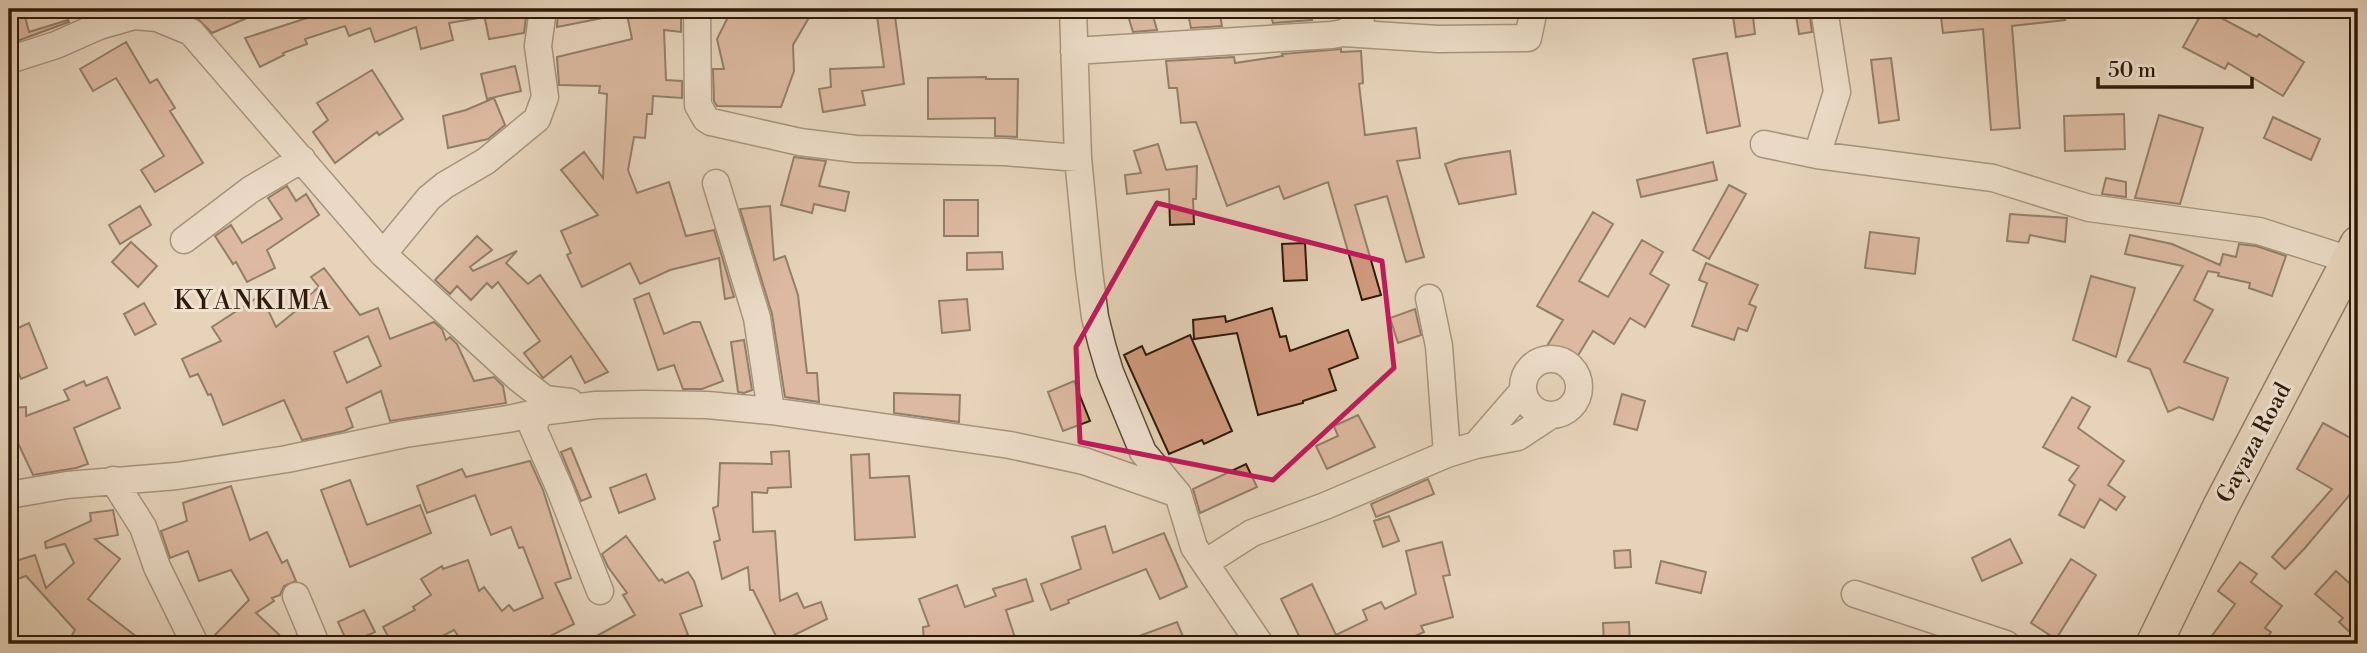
<svg xmlns="http://www.w3.org/2000/svg" width="2367" height="653" font-family="'Libre Bodoni',serif">
	<style>
		.building { fill: #d19a80; stroke: #2e1a09; stroke-width: 2; fill-rule: evenodd }
		.lines { fill: none; stroke-linecap: round; stroke-linejoin: round }
		.minor-casing { stroke: #5c4835; stroke-width: 29 }
		.major-casing { stroke: #2e1a09; stroke-width: 38 }
		.minor { stroke: #efe2d2; stroke-width: 26 }
		.major { stroke: #e6d3ba; stroke-width: 35 }
		.marked { fill: none; stroke: #c2185b; stroke-width: 5; stroke-linejoin: round }
		.labels { text-anchor: middle; dominant-baseline: central; stroke-width: 6; stroke-linejoin: round; paint-order: stroke }
		.street-label { font-size: 23px; fill: #2e1a09; stroke: #efe2d2 }
		.quarter-label { font-size: 26px; letter-spacing: 2px; fill: #2e1a09; stroke: #efe2d2 }
	</style>
	<rect width="100%" height="100%" fill="#e6d3ba"/>
	<filter id="stains"><feTurbulence type="fractalNoise" baseFrequency=".00286" numOctaves="4"/><feColorMatrix values="0 0 0 0 .2 0 0 0 0 .09 0 0 0 0 .02 0 0 0 .5 -.17"/></filter>
	<radialGradient id="worn" r=".72"><stop offset=".6" stop-color="#630" stop-opacity="0"/><stop offset="1" stop-color="#630" stop-opacity=".3"/></radialGradient>
	<path class="building" d="M9,9H23L29,32L68,20L69,22L9,44Z
		M193,9H268L212,33L196,17Z
		M335,9H478L479,18L449,23L453,40L421,49L416,27L375,42L370,28L349,36L345,26L305,39L307,44L283,53L284,55L260,67L245,38Z
		M483,9H527L524,33L489,39Z
		M558,9H607L608,17L557,27Z
		M626,9H681V32L664,30L666,80L682,81V98L653,96L652,114H647L645,138L634,137L628,170L637,193L669,182L686,236L714,230L734,297L725,299L719,258L670,270L640,284L630,263L582,287L567,255L571,253L561,231L598,215L561,170L584,152L603,178L607,94L599,93L600,86L559,85L557,57L632,39Z
		M727,9H814L793,45L794,71L781,107L717,106L714,101L713,69H724L717,39L728,17Z
		M876,9H894L904,84L862,91L865,105L823,112L819,89L831,87L830,69L884,67Z
		M1126,9H1151L1157,30L1133,32Z
		M1187,9H1219L1222,26L1191,28Z
		M1269,9H1308L1312,20L1273,23Z
		M1732,9H1752L1755,34L1736,37Z
		M1795,9H1809L1812,32L1799,34Z
		M1940,9H2064L2065,20L2012,26L2020,128L1991,130L1983,29L1943,33Z
		M2204,9H2234L2223,19L2257,37L2259,34L2304,62L2283,96L2228,63L2225,69L2183,47Z
		M126,42L150,83L157,79L175,108L170,111L203,163L155,192L141,170L164,156L116,78L93,91L80,69Z
		M1341,49V52L1361,51L1363,83L1359,84L1365,135L1416,128L1420,158L1397,161L1424,257L1406,262L1387,196L1355,205L1381,295L1362,300L1328,182L1284,199L1279,186L1227,206L1196,122L1181,123L1177,88H1169L1166,61L1234,57L1235,63L1283,56L1282,54Z
		M1727,53L1740,126L1707,133L1693,59Z
		M1891,58L1899,120L1879,123L1871,60Z
		M515,66L521,91L487,99L481,74Z
		M372,70L403,119L379,135L377,132L335,163L313,132L328,120L317,103Z
		M986,77V79H1018L1017,137L995,136V118L928,119V78Z
		M494,98L505,125L488,139L448,148L443,116L466,110Z
		M2124,114L2125,149L2065,151L2064,116Z
		M2159,115L2203,128L2180,204L2135,198Z
		M2273,117L2320,139L2311,160L2264,138Z
		M1158,144L1166,170L1197,166L1196,199H1193L1194,224L1170,225L1169,189L1127,194L1125,175L1141,173L1134,151Z
		M1510,151L1516,194L1459,204L1445,164L1459,159Z
		M794,157L826,161L819,186L849,192L845,211L814,204L812,213L781,205Z
		M1713,162L1717,180L1641,197L1637,180Z
		M2106,178L2126,182V197L2102,194Z
		M1729,185L1746,194L1709,259L1693,250Z
		M287,186L296,201L306,194L319,215L267,250L275,268L247,282L236,262L233,264L215,236L231,225L242,243L282,219L268,198Z
		M944,200H978V236H944Z
		M140,206L151,225L120,244L109,225Z
		M770,206L774,260L785,256L798,295L807,373H817L819,402L785,397L772,314L740,209Z
		M1593,212L1613,224L1579,281L1608,297L1642,240L1663,252L1650,274L1669,285L1645,327L1630,318L1614,344L1593,331L1574,362L1547,346L1563,320L1537,306Z
		M2010,214L2067,218L2065,242L2030,235L2028,243L2007,241Z
		M1870,232L1919,238L1915,274L1865,268Z
		M2130,235L2172,244L2220,265L2223,254L2236,257L2239,244L2256,246L2286,256L2272,296L2249,288L2250,283L2218,276L2219,273L2208,271L2194,300L2213,310L2184,362L2228,378L2213,420L2179,407L2168,412L2150,369L2128,361L2183,266L2125,254Z
		M477,236L492,250L470,267L473,271L517,251L506,263L528,284L540,275L608,372L585,383L571,356L543,378L524,353L540,341L498,282L492,288L487,283L471,300L457,286L450,294L435,280Z
		M131,242L157,266L138,287L112,262Z
		M1305,243L1307,280L1284,281L1282,244Z
		M1002,252L1003,269L967,270V253Z
		M1706,263L1758,285L1749,304L1756,307L1747,331L1738,328L1734,340L1692,326L1707,283L1699,280Z
		M324,268L360,315L378,308L390,339L434,322L442,329L446,340L450,337L457,344L474,381L494,377L503,386L506,403L390,421L381,391L346,408L353,427L344,431L302,440L284,400L223,425L211,394L208,395L198,374L190,377L182,359L221,341L212,327L261,295L276,327L309,300L307,297L319,287L311,277ZM368,336L381,366L347,383L334,352Z
		M2091,276L2135,288L2116,357L2073,340Z
		M649,293L664,334L693,322H700L723,381L702,389H683L674,365L658,370L634,299Z
		M967,299L970,330L942,333L939,301Z
		M144,303L156,324L135,335L124,314Z
		M1272,308L1280,337L1286,336L1290,351L1348,330L1358,358L1329,369L1336,390L1303,401V403L1258,415L1237,333L1194,339L1193,320L1225,316L1226,322Z
		M1415,309L1421,335L1398,343L1390,318Z
		M29,323L47,368L21,379L9,349V332Z
		M1190,335L1232,431L1204,444L1202,440L1169,454L1124,355L1142,346L1146,355Z
		M744,340L752,390L744,393L738,392L731,342Z
		M107,377L120,408L74,428L88,464L76,468L33,475L17,441L9,444V408L26,407V416L69,400L64,390L84,381L86,386Z
		M1074,381L1090,421L1063,431L1048,392Z
		M894,393L960,395L959,422L894,413Z
		M1622,394L1645,401L1637,430L1614,424Z
		M2072,397L2090,407L2078,428L2124,461L2108,485L2125,497L2116,510L2100,499L2084,528L2059,515L2075,485L2069,480L2079,466L2043,447Z
		M1358,415L1375,447L1327,469L1316,446L1338,436L1334,426Z
		M2323,423L2358,442V485L2305,548L2285,569L2272,557L2332,489L2297,469Z
		M571,448L591,497L581,501L561,452Z
		M789,451L791,487L768,488L767,493L752,492L753,532L775,531L780,601L797,593L804,608L821,602L827,619L782,641L783,644H780L753,590H750L748,567L722,579L714,542L720,540L713,508L718,506L720,463L772,464L771,452Z
		M869,454L870,478L909,476L915,537L855,540L851,455Z
		M530,461L543,490L571,578L555,583L574,624L550,636L541,644H464L454,630L427,644H392L383,627L415,610L413,607L431,595L421,579L442,566L443,569L468,560L479,591L484,587L502,611L509,605L514,611L543,598L523,547L519,548L511,527L491,535L475,495L427,513L417,486L462,469L466,477Z
		M1246,464L1257,487L1200,513L1193,489Z
		M646,474L655,499L619,513L610,488Z
		M1428,479L1434,494L1376,517L1371,504Z
		M350,480L367,525L420,505L431,533L350,567L321,490Z
		M231,486L250,540L267,532L282,563L287,560L296,581L284,586L280,595L272,598L274,601L256,613L289,644H211L210,640L249,600L231,570L199,581L188,551L170,558L161,531L187,521L183,503Z
		M113,510L118,535L95,539L120,559L88,599L146,644H67L75,630L26,576L9,582V563L35,555L46,588L74,563L65,544L46,548L45,542L91,521L90,513Z
		M1389,516L1399,541L1383,547L1374,521Z
		M1105,526L1113,553L1164,533L1187,587L1160,599L1146,569L1068,600L1069,603L1051,610L1041,584L1081,569L1072,537Z
		M626,536L659,581L662,579L665,583L688,572L694,581L702,606L680,614L688,635L680,638L682,644H582L635,615L623,595L627,593L608,567L602,554Z
		M2010,539L2022,563L1982,581L1972,558Z
		M1442,542L1450,575L1443,576L1453,617L1421,626L1424,632L1397,644H1303L1281,599L1312,584L1336,635L1367,620L1363,610L1381,602L1385,609L1416,594L1406,551Z
		M1630,550L1631,567L1615,568L1614,551Z
		M2071,559L2096,575L2056,639L2031,623Z
		M1661,561L1706,572L1701,593L1656,583Z
		M2240,562L2257,574L2251,582L2282,606L2265,628L2271,632L2263,644H2206L2235,604L2218,591Z
		M2336,571L2358,591V640L2339,622L2343,618L2315,594Z
		M1026,579L1033,601L1006,610L1017,644H924L923,627L929,626L919,599L957,585L965,607L996,596L993,589Z
		M364,610L375,632L348,644L338,622Z
		M1177,622L1186,644H1123V642Z
		M1629,622L1630,644H1604L1603,623Z"/>
	<g class="lines">
		<defs>
			<path id="minor" d="M697,9L698,105L706,119L711,122L800,142L856,149L1004,152L1078,158
				M1073,9L1078,158L1089,271L1095,317L1102,345L1110,372L1143,452L1178,494L1194,547L1260,644
				M1343,33L1438,39L1528,38L1534,9
				M1074,51L1332,35L1343,33L1361,23L1359,9
				M9,60L56,45L99,26L134,16L157,18L191,32L383,254L518,378L545,399L570,402
				M1764,144L1817,155L1993,178L2089,208L2259,231L2350,260
				M1817,155L1837,92L1824,9
				M716,183L757,318L771,411
				M184,240L250,190L302,159
				M383,254L429,198L445,185L486,161L537,119L545,97L538,46L543,9
				M1523 387a28 28 0 1 1 56 0a28 28 0 1 1-56 0Z
				M545,399L533,428L559,487L600,591
				M1476,445L1522,392
				M1447,454L1476,445L1518,437L1550,416
				M113,480L143,527L157,567L195,644
				M9,495L67,485L177,476L287,459L405,434L508,419L540,412L596,405L645,404L707,405L771,411L1010,445L1084,461L1178,494
				M1205,563L1252,533L1325,506L1447,454L1439,346L1429,298
				M1855,594L2006,644
				M296,596L316,644"/>
			<path id="major" d="M2154,644L2221,506L2358,244"/>
		</defs>
		<use href="#minor" class="minor-casing"/>
		<use href="#major" class="major-casing"/>
		<use href="#minor" class="minor"/>
		<use href="#major" class="major"/>
	</g>
	<path d="M0 0H2367V653H0ZM1157,203L1382,261L1394,368L1273,480L1080,442L1076,347Z" fill="#e6d3ba" fill-opacity=".55" fill-rule="evenodd"/>
	<path class="marked" d="M1157,203L1382,261L1394,368L1273,480L1080,442L1076,347Z"/>
	<g class="labels">
		<g class="street-label">
			<text transform="translate(2254 443) rotate(-62)">Gayaza Road</text>
		</g>
		<g class="quarter-label">
			<text x="253" y="301">KYANKIMA</text>
		</g>
	</g>
	<rect width="2367" height="653" fill="none" stroke="#e6d3ba" stroke-width="35"/>
	<rect x="10" y="10" width="2346" height="632" fill="none" stroke="#2e1a09" stroke-width="3.5"/>
	<rect x="18" y="18" width="2332" height="618" fill="none" stroke="#2e1a09" stroke-width="2"/>
	<path d="M2098 77v10h154v-10" fill="none" stroke="#2e1a09" stroke-width="3.5"/>
	<text x="2108" y="77" font-size="21" fill="#2e1a09" stroke="#efe2d2" stroke-width="5" paint-order="stroke">50 m</text>
	<rect width="100%" height="100%" filter="url(#stains)"/>
	<rect width="100%" height="100%" fill="url(#worn)"/>
</svg>
